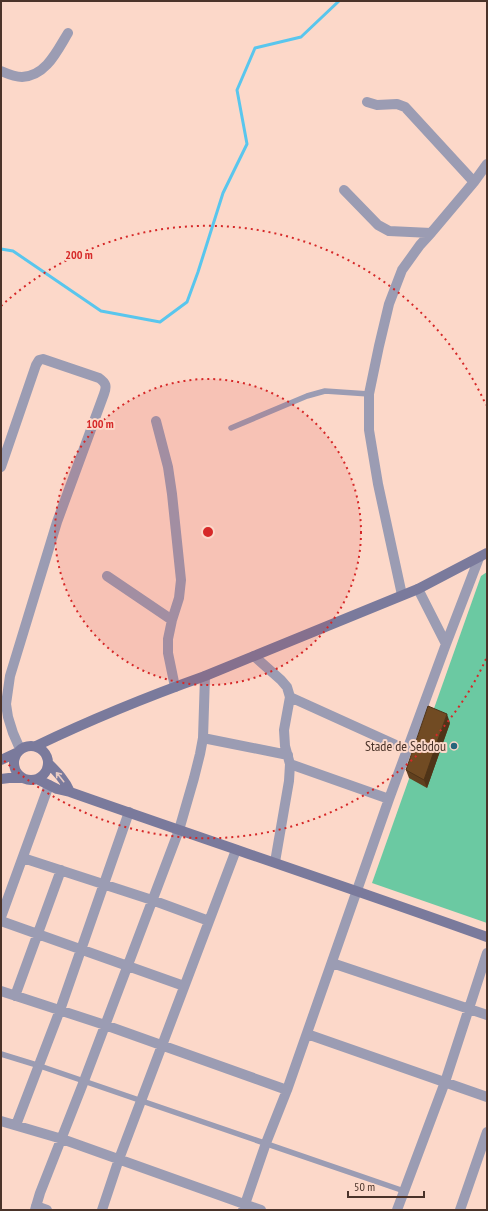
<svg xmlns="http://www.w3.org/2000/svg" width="488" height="1211" font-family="'PT Sans Narrow',sans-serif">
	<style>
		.green { fill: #6bc9a2 }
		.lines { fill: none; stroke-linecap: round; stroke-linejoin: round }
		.stream { stroke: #59c6ed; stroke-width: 3 }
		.lane { stroke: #9b9cb3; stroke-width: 5.5 }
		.street { stroke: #9b9cb3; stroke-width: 10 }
		.secondary { stroke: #7a7a9c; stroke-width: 10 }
		.wall { fill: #61401e }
		.shaded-wall { fill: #4f3418 }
		.building { fill: #714b23; stroke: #4f3418 }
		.oneway { stroke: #e8cac2 }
		.ring { fill: none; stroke: #d62828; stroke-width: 2; stroke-dasharray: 2 4 }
		.poi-dot { fill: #27667b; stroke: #fcd8c9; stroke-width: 1.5 }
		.labels { text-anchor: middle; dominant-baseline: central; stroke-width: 4; stroke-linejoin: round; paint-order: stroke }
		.poi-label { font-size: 14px; fill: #4a3329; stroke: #fcd8c9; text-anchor: end }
		.centre { fill: #d62828; stroke: #fcd8c9; stroke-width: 2 }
		.ring-label { font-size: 12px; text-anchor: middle; font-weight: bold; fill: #d62828; stroke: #fcd8c9; stroke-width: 4; stroke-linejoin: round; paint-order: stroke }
	</style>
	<rect width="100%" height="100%" fill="#fcd8c9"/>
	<path class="green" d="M487,572V923L372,883L481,576Z"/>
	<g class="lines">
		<path class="stream" d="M1,249L13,251L101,311L160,322L187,302L198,272L223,193L247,144L237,90L255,48L301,37L339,1"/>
		<path class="lane" d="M231,428L307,396L325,391L369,394
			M1,1054L40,1066L404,1191"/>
		<path class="street" d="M1,71C8,74 15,77 22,77C46,76 57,51 68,33
			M367,102L377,105L397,104L405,107L474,182
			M344,190L378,225L389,231L431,233
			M156,421L168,467L172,494L181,580L179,598L172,620L168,639V653L175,687
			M1,467L36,365L39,360L43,359L99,378C106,383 107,386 104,394L57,522L10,676L6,704L8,717L13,733L20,749
			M107,576L172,620
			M418,589L446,644
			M402,595L378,484L369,430V394L379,346L389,304L402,270L420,245L431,233L474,182L487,164
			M254,656L281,680L287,687L290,697L284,730L285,746L290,764L289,781L275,862
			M290,697L407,750
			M203,738L288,755
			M290,764L389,799
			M23,858L152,900L209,921
			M1,917L49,785
			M1,921L184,986
			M332,963L487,1015
			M1,991L105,1025L287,1090
			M15,996L61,870
			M307,1034L487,1097
			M1,1121L62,1139L261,1210
			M16,1125L60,1010L129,812
			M36,1206L47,1210
			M35,1210L40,1193L84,1081L179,830L194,778L200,754L203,738L205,676
			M102,1210L119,1159L236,850
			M243,1210L266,1143L287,1090L389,799L446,644L479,558
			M397,1210L445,1082L487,953
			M460,1210L487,1132"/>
		<path class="secondary" d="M14 763a17 17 0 1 1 34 0a17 17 0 1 1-34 0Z
			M36,746C90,720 149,696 205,676L418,589L487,553
			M1,760L16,753
			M48,763C57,772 65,780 70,792
			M1,779L9,778H21
			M37,779L57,789L70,792C209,841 348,887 487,937"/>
	</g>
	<path class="wall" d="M450,723L427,788L409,778L406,770Z"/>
	<path class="shaded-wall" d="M447,714L450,723L427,788L424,780Z"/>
	<path class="building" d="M428,706L447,714L424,780L406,770Z"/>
	<defs><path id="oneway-shaft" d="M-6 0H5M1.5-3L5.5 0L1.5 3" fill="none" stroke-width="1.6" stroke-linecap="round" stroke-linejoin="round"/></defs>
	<use class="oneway" href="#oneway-shaft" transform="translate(60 777) rotate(-129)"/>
	<circle cx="208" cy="532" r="153" fill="#d62828" fill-opacity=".12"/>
	<g class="ring">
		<circle cx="208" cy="532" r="153"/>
		<path d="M486 659A306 306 0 0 1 1 758M1 306A306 306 0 0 1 486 405"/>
	</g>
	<circle class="poi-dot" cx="454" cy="746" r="4"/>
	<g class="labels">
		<g class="poi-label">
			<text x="446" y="746">Stade de Sebdou</text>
		</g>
	</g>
	<circle cx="208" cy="532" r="6" class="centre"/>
	<g class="ring-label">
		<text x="79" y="259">200 m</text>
		<text x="100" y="428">100 m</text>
	</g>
	<rect width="488" height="1211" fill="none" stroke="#4a3329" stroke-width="4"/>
	<path d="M348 1191v6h76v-6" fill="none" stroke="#4a3329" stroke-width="2"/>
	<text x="354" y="1191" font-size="12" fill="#4a3329" stroke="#fcd8c9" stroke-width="3" paint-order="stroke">50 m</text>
</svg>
